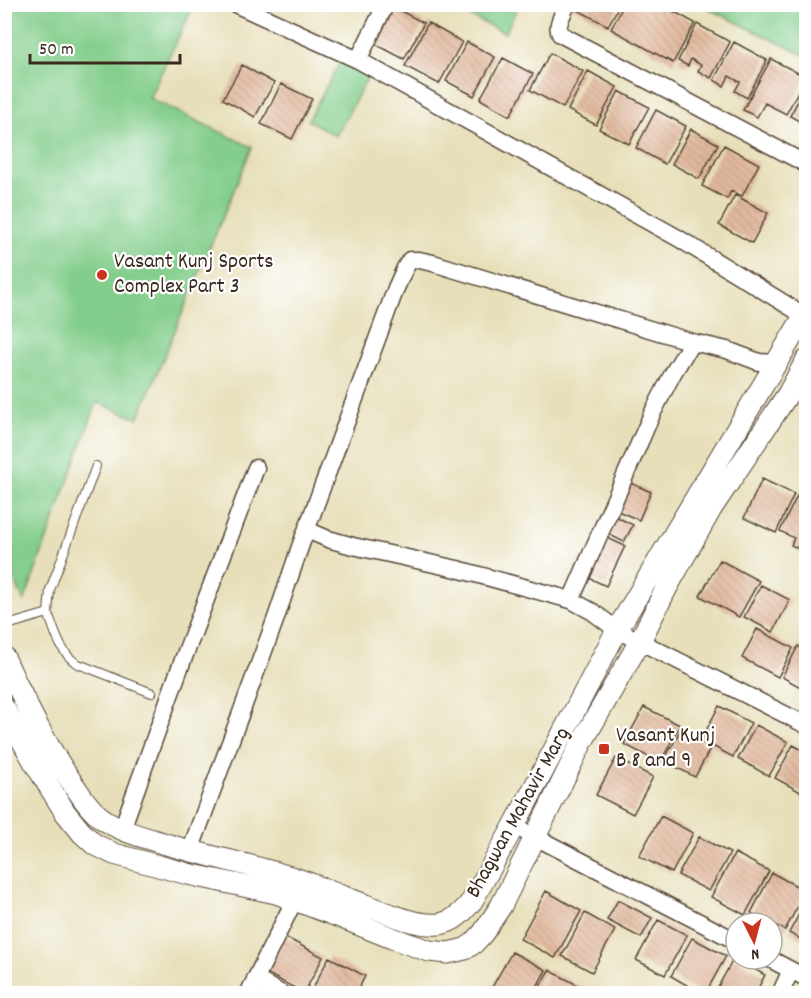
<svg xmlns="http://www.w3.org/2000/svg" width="811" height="998" font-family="Dekko,sans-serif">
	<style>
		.green { fill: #83ce8c; stroke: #5f7c55; stroke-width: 1.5 }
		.building { fill: url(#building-back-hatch) }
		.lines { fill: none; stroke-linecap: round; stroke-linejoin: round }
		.service-casing { stroke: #554535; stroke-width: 10 }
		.minor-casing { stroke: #554535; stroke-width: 19 }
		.tertiary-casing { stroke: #554535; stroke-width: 23 }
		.service { stroke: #fff; stroke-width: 8 }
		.minor { stroke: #fff; stroke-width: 16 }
		.tertiary { stroke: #fff; stroke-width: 21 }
		.poi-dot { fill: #c8321e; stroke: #fff; stroke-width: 2 }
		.labels { text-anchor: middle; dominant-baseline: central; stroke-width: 4.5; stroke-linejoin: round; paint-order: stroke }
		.poi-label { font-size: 22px; fill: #3b2a1e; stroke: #fff; text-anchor: start }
		.street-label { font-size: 22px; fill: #3b2a1e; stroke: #fff }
	</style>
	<defs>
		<pattern id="building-back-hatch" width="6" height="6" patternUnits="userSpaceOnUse" patternTransform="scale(1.5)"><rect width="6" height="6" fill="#e1b89c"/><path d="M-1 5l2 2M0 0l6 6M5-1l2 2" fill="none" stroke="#c29e86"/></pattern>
	</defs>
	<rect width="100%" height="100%" fill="#fff"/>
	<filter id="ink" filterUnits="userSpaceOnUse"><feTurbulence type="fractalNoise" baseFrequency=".0167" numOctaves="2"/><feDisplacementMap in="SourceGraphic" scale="12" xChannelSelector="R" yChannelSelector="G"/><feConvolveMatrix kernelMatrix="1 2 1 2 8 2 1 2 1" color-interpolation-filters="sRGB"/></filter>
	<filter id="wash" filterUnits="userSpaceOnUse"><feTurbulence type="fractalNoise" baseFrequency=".008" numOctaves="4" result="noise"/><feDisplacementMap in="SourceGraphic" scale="24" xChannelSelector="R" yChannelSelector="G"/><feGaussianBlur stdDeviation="1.35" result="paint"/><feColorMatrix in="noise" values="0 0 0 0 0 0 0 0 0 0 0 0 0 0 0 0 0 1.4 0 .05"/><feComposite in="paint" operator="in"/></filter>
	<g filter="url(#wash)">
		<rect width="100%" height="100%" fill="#e7dfb9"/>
		<path class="green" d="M4,5H194L149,98L252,147L138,419L97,402L24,602L4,556Z
			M446,5H519L505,33Z
			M701,5H806V56Z
			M341,60L369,75L336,136L308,120Z"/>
		<g id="blocks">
			<path class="building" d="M571,4H620L608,26L570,6Z
				M624,4H660L695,23L673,63L611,29Z
				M393,7L424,23L404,59L373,43Z
				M428,23L462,42L439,84L405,66Z
				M697,24L730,42L711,78L698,71L701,65L691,59L688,66L678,61Z
				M467,42L495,57L474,96L446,81Z
				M734,42L767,60L747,98L735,91L740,82L729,76L724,86L714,80Z
				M550,53L583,71L563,108L530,90Z
				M503,58L533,74L510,116L480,99Z
				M771,59L806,77L786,114L765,103L757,117L743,110Z
				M242,65L274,83L255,117L223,99Z
				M588,71L617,87L596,125L568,110Z
				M281,84L312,99L292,139L261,124Z
				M806,86V125L790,116Z
				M619,91L649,107L629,144L599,129Z
				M656,110L686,126L665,164L636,148Z
				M691,129L718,144L699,179L672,164Z
				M724,145L759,164L742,196L731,191L727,199L702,186Z
				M735,195L768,213L752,243L719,225Z
				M762,479L794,494L776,533L744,518Z
				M626,481L651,492L639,520L613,509Z
				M797,496L806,501V553L791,545L794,538L780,531Z
				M613,515L633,525L624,542L604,532Z
				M603,536L625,546L606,586L585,576Z
				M720,560L759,581L739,617L700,596Z
				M761,585L790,600L773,632L744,617Z
				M757,629L793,648L778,677L742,658Z
				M798,646L806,651V690L782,677Z
				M719,706L751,723L733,757L701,740Z
				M644,707L680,725L660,763L624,744Z
				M756,725L788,742L769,776L738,759Z
				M680,731L711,747L695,777L664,761Z
				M793,745L806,752V795L775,778Z
				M616,758L653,777L633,814L596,795Z
				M661,816L693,833L672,873L639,856Z
				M699,837L730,853L709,891L678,875Z
				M735,853L769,871L745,915L711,897Z
				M772,873L806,891L785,930L751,913Z
				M546,891L581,911L555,958L520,939Z
				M618,900L652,918L641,938L607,920Z
				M806,901V942L789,933Z
				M585,913L615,930L592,972L562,956Z
				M658,920L687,935L665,975L636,960Z
				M285,937L323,957L304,993L266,973Z
				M692,938L726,956L705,994H702L671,976Z
				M512,952L546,970L533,994H500L491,989Z
				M329,957L365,976L356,994H310Z
				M734,958L765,975L755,994H714Z
				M549,970L585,989L583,994H536Z"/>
		</g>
	</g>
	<g filter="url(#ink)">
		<use href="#blocks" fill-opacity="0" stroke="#554535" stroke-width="1.5"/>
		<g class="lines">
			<defs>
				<path id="service" d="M48,613C55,631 59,651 76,663L152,693
					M4,626L48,613L50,590L96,466"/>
				<path id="minor" d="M235,4L358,60L678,238L805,316
					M567,4C564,13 555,25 560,34L806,164
					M358,60L386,4
					M307,530L328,539L353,546L457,569L571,600L593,612L617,630L806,725
					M571,600L652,414L673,373L692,342
					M514,826L736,941
					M122,829L178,673L256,468
					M190,851L276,618L300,547L396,288L405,268L410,260H419L433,263L692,342L727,350L759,362L776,363
					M770,959L806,978
					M255,979L282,994
					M248,994L295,899L296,889
					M780,994L791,970"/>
				<path id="tertiary" d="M4,657C24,701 44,742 71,781C80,793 87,807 99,816C118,831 143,837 166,844C209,857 254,865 297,879C323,888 348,899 374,908C394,916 418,926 439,924C454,922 463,912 472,901L514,826L617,630L806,313
					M4,708L36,765L65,812L82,833L94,844L114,854L188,874L276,893L345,919L392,938L429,951L448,953L465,949L474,943L483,933L501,906L582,742L640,641L667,587L711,509L788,394L806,361"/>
			</defs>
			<use href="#service" class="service-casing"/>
			<use href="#minor" class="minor-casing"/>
			<use href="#tertiary" class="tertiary-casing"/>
			<use href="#service" class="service"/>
			<use href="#minor" class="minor"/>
			<use href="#tertiary" class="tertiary"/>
		</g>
	</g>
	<g class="poi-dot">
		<circle cx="102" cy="275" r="6"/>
		<rect x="598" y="743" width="12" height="12" rx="3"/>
	</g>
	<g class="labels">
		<g class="poi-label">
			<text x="114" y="262">Vasant Kunj Sports<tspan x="114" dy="25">Complex Part 3</tspan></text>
			<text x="616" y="736">Vasant Kunj<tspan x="616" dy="25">B 8 and 9</tspan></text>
		</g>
		<g class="street-label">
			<text transform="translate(519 813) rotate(-61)">Bhagwan Mahavir Marg</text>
		</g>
	</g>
	<rect width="811" height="998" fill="none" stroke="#fff" stroke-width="24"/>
	<g transform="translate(754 941) rotate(174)"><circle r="28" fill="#ffffff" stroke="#b1aaa5" stroke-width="1.5"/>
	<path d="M0-4.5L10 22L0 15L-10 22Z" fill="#c8321e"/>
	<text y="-9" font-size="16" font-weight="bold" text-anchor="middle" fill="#3b2a1e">N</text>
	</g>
	<path d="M30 54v9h150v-9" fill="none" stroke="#3b2a1e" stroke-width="3"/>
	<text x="39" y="54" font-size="18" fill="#3b2a1e" stroke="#ffffff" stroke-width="4.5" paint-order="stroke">50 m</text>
</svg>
